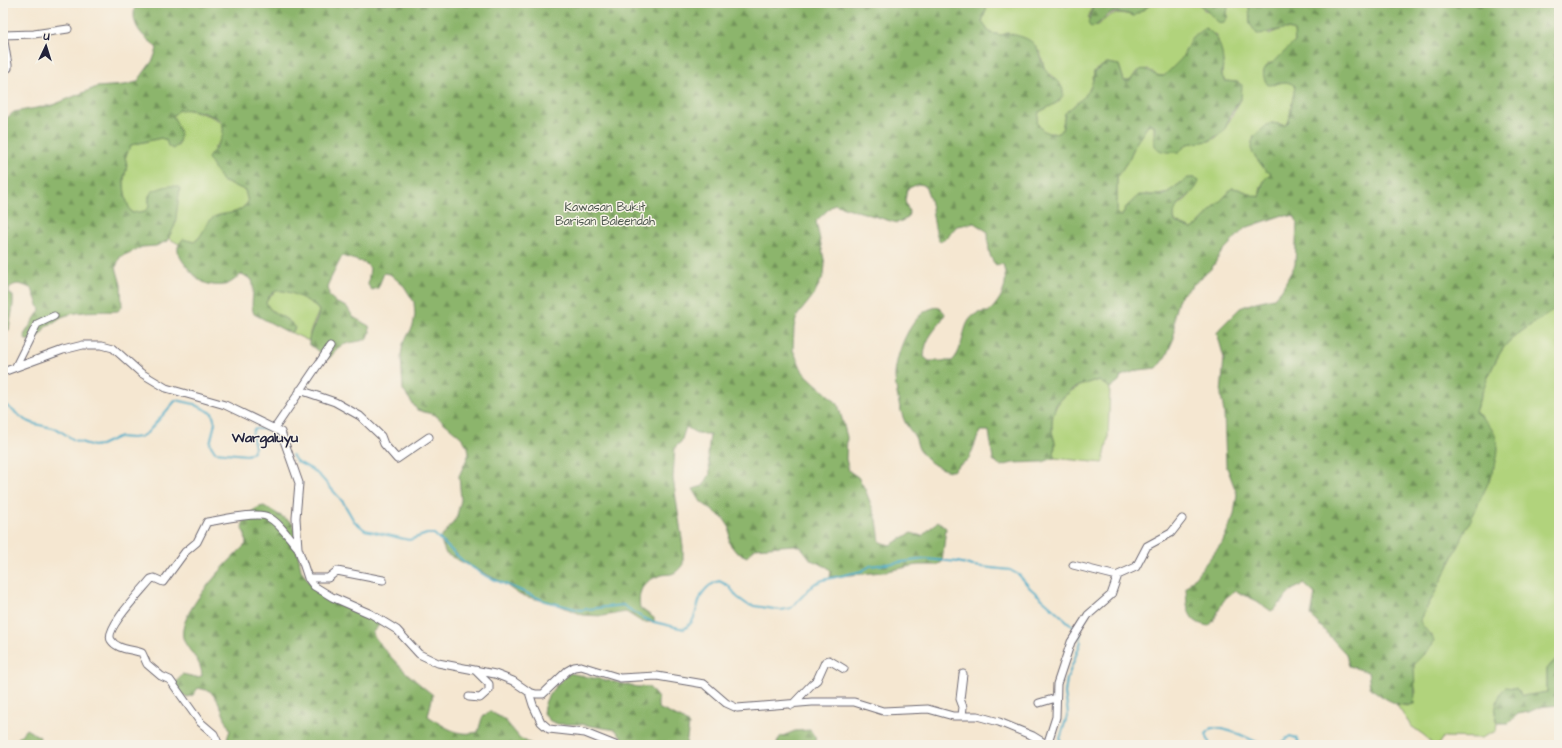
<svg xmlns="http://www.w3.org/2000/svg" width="1562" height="748" font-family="'Architects Daughter',sans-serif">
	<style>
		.grass { fill: #b1d37c; stroke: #6a7a5c }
		.forest { fill: url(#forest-firs); stroke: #576c54 }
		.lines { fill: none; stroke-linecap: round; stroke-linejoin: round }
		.stream { stroke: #48aac7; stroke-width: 2 }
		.street-casing { stroke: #6c6770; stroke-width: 9 }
		.street { stroke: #fff; stroke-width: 7 }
		.labels { text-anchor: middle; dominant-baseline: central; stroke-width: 3; stroke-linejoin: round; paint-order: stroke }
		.park-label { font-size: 12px; fill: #4d574e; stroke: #f7f3e8 }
		.quarter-label { font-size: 14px; font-weight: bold; fill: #22223b; stroke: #f7f3e8 }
	</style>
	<defs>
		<pattern id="forest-firs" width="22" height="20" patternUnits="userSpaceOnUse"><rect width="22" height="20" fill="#8cb56c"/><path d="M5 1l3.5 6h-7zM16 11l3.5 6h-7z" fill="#72935a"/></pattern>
	</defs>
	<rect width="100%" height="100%" fill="#f7f3e8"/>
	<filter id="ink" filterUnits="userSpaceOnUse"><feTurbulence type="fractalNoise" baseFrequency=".025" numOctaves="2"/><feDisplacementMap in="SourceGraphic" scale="8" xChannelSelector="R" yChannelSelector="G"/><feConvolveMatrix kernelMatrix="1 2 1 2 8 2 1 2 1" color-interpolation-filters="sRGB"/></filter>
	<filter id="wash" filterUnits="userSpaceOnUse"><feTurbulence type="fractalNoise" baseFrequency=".012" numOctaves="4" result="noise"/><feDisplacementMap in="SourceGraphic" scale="16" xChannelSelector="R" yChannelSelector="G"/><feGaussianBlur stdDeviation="0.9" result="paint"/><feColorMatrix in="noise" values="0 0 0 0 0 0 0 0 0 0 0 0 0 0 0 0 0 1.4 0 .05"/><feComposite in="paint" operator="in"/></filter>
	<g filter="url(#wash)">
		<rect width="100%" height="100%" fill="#f5e7d1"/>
		<path class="grass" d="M988,3H1055L1066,6L1072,3H1094L1088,18L1097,26C1113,12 1114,11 1134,16L1153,3H1199L1205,11L1227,18L1228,3H1249L1250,24L1269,34L1284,28L1294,31L1295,42L1274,62L1268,64L1274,85C1283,81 1287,79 1295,86L1289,121L1285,125L1272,123C1262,131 1254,135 1251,148L1271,173L1261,186L1259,197C1249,195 1244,189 1232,188C1226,197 1219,201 1212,209C1205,216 1201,224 1192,229L1175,222C1170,204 1181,206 1189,196C1192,192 1193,183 1194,178C1175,179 1173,200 1146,194L1126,207L1121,217L1117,212V177L1129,159L1136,143L1149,124L1154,125V142L1184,148L1187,144C1194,142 1201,142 1209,141C1225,137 1232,113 1241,100L1237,82L1225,81L1222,76L1223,62L1218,40L1215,34L1192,37L1182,58L1164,76H1158L1148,69L1137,71L1130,81H1124L1119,65L1107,63L1094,71C1093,93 1081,100 1065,113L1062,130C1051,136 1044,134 1037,123L1039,112L1060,101L1054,77L1045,70L1040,52L1008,33L1002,35L990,33L982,22Z
			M185,109C207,115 241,120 214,148L222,181L245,190L248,202C244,208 236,213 230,214C225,216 221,214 217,216C205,222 205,235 194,242L183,240L179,244L168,238L175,225L149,196V207L145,211L132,214C126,203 124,192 124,180C125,171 129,166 125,158L131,145L161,138L167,140L168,146H178C182,135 178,126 173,116L179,110Z
			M277,290C291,291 311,299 319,311L310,332L309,341L292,333L295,328C289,316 272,316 266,303L268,298Z
			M1559,307V659L1555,660L1547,669V692L1522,697L1519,690L1495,718L1497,723L1496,731L1481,738L1443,737L1438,745H1433L1425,736L1411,726L1396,704L1408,706L1416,692L1413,680L1414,664L1432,646V635L1426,632L1420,621L1453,557L1480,416L1475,412C1481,394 1493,362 1504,347C1515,333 1544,317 1559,307Z
			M1093,381H1099L1110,388L1108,440L1103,463L1054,458C1054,453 1055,447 1055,442C1054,438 1052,434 1052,430C1050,402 1069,389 1093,381Z"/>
		<path class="forest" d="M137,3H988L982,22L990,33L1002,35L1007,33C1015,35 1027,37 1033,43C1041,51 1040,63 1046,71C1051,78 1065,83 1063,95C1061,103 1046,108 1039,112L1037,123C1044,134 1052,136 1062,130L1065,113C1080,100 1093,93 1094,72L1107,63L1119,65L1124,81H1130C1146,58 1146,76 1164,76L1182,58L1192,37L1205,28C1218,34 1223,50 1223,64C1223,68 1221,71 1222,76L1225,81L1237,82L1242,85L1241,99L1231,114L1224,131L1209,141L1187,144L1179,152C1170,152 1156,154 1154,142C1154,136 1156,131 1154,125L1149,124L1136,143L1129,159L1117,177V212L1121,217L1126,207L1139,195H1164L1188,178H1194L1199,181C1194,199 1169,201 1175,222L1192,229C1201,224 1205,216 1212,209C1219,201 1226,197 1232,188C1244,189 1249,195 1259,197L1264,180L1271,173L1266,171L1253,154L1251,148L1252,142L1254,136L1267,125L1272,123L1285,125L1289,121L1295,86C1285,78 1279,85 1268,85C1263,79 1261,70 1268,65C1271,63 1274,63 1276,60C1282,54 1288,48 1295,42L1294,31C1284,25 1270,34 1257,34L1250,24L1249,3H1559V307C1544,317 1515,333 1504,347C1493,362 1481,394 1475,412C1487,420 1498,434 1498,449C1497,470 1484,490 1476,509C1458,547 1440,584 1420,621C1424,629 1430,633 1434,640L1432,646L1414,664C1414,678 1416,690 1414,704C1399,709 1381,697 1370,687L1368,672L1349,666L1346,654L1311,616L1315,594L1304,584L1292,590L1276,608L1271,611L1257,601L1236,591C1217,600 1221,614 1209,626C1186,623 1187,606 1186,588L1222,543L1234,515L1237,494L1226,465L1224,413L1221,394L1224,358L1217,333L1220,328L1240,308L1256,302L1274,298L1282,289L1295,265L1297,222L1295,217L1283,215L1245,228L1221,253L1212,268L1184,293L1179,298L1174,315V338L1166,356L1157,368L1139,370L1121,376L1119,381L1110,388L1099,381H1093L1074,388L1060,400L1056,405L1052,419V432L1055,443L1054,458L1043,462L1013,463L1001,466L993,460L989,431H980L969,459L959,465L953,471C940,471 926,461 919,449C917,445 917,441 915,437C912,432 907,427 905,422C899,409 896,390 895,377C895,355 911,313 933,308C939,306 942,309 945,314C936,332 925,335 924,357L929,361H952C969,345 957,310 989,312C1003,297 1009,285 1003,264L996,265C987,256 989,244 988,232L974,223L957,226L944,240L939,241C931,222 935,203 924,185L918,184L907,189L905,201L909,212L908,218L897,223L834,204L816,221L825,264L824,275L813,296L797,316L794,327L793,350L803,372L838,404L847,437L846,459L849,471L858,477L865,489L877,520L880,542L890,545L911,533L922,536L938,521L946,528L942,562L937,565H918L882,572L830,577L831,571L827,567L811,560L801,547L794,545L755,548L747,557L736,552L729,543L730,528L724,519L701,502L693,489L703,486L710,474L708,454L710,434H698L686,427L681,442L675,447L673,478L683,546V564C681,567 678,571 674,573C671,575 665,574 662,575C644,580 637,590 640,608L654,618V622H642L626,612L603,616L583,615L556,604L520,595L500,581L446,554L440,539L456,519L461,500L459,476L469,454L468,447L461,437L435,415L417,410L403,390L401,355L403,344L413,326L415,315L414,302L404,286L390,274L384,273L378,288L372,290L368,285L370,268L365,263L342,256L328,284L329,296L337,303L347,307L353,317L369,326L370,332L368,338C360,343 350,341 341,346C334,349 334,355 328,359L309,344C308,331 318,323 319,311C315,304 309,302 302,298C288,291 272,284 266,303C271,316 289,316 295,328L292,333L286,331L254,314C249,303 256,291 252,280L242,274C236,278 230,285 223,285C218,286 210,285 205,283C197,280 178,259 178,250C177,246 180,243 183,239L194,242C204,236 204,223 214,217C225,211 237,217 248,202L245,190L222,181L208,158C216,146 228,137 221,121C211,114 192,108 179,110L173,116C179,128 185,140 173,149L168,146L166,140L161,138L131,145L125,158C129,166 125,171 124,180C124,192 126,203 132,213L145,211L149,207V196L152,191C162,188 171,183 180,188L175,225L167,241L156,246L142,247L120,257L116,267L121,285L122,307L118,311C101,312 81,310 64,316C58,318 53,324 45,327L42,333L32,341L26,340L24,335L40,310L32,289C23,285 17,281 9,288V293L13,296C14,309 10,318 9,330L3,332V121L14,112L53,105L97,87L125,85L137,82L153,60L157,49C154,44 152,43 148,40C136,30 130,17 137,3Z
			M1094,3H1153L1134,16C1129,14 1121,12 1115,12C1106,13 1100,25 1091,28L1088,23Z
			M1199,3H1228L1227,18L1223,23L1218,22Z
			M264,506L293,523L301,570L317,593L380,624L372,633C389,658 410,677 433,695L428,716C445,727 457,737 478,732L482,718L489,711L504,719L520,738L533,745H227L226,742L230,730L218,701L210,691L198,688L193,695L188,697L179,694L174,686L182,674L196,677L202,676C201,659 191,655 184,641C173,616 229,561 246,544L245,534L242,529C242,518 254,507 264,506Z
			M1559,659V705L1540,707L1529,712L1518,714L1509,723H1497C1493,711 1497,697 1505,687L1516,688L1522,696L1547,692V669L1555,660Z
			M569,673C591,678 613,681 633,686C639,688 644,686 649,687L658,698V708L682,719L689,725L686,745H630L619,735L616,730L580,724H558L550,721L543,713C545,694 556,686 569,673Z
			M26,729L40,737L39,742L33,745H3V742H15Z
			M810,730L815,737L816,745H776L780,737L795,731Z"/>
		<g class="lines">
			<path class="stream" d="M3,403L25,420L35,424L57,429L74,440L93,446L101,445L118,437L132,438L140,437L147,433L176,400L194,404L212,413L215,423L210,444L215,452L247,455L253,452L255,447L252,434L254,429H269
				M292,455L296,461L311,469L320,476L343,502L354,521L365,530L409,540L427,534H434L464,562L486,576L545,601L580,610L623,605L643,618L654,622L684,629C704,617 690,591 719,581L729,586L737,597L748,605L781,610L791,608L814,584L823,580L862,571L870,566L926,559L958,562L973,566L1010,570L1019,575L1030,588L1077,630
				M1061,745L1060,739L1068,713L1065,693L1067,679L1081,642L1080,633
				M1210,745L1206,734L1212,728C1231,729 1246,737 1263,745
				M1278,745L1290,736L1296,738L1300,745"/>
		</g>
	</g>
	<g filter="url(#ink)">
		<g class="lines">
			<defs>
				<path id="street" d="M3,35L34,34L68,29
					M3,70L8,68V65L3,35
					M16,366L37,324L54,316
					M3,372L63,350L83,345H102L113,348L141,373L166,388L225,405L281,432L299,483L296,518L298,548L308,578L314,586L332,597L371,614L397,630L419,654L438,663L495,674L513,681L529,692L536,694H543L567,671L574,667L581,666L620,678L657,676L704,684L726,703L737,708L812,702H854L883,711L928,709L953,716H977L999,722L1033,736L1046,744
					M300,390L335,402L360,416L381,436L384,444L397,459L429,437
					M275,428L330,347
					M1073,565L1117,576
					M308,578H328L337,571L383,580
					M529,692L533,705L541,722L549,729L585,733L615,745
					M469,697L480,698L489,690V684L476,671
					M1039,703L1056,698
					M792,705L812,684L817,680L825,662L829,660L844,669
					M962,716L963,707L960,699L963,674
					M219,745L214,734L200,722L170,680L161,676L147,664L142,653C132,649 117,650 111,640C104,629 144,588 151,579L154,578L163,582L185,552L197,542L207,522C221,520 258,511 268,517C280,523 289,538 298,548
					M1047,745L1056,717L1057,684L1071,642L1088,615L1111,595L1118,575L1136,567L1147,546L1171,533L1182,519"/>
			</defs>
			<use href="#street" class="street-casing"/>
			<use href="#street" class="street"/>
		</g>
	</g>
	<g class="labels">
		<g class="park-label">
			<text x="605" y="207">Kawasan Bukit<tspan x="605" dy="14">Barisan Baleendah</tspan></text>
		</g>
		<g class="quarter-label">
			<text x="265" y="438">Wargaluyu</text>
		</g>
	</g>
	<rect width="1562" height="748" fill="none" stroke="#f7f3e8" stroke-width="16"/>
	<g transform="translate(46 46) rotate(4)" stroke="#f7f3e8" stroke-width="3" paint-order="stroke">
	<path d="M0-3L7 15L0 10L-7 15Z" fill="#22223b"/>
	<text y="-6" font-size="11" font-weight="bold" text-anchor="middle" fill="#22223b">U</text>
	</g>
</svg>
